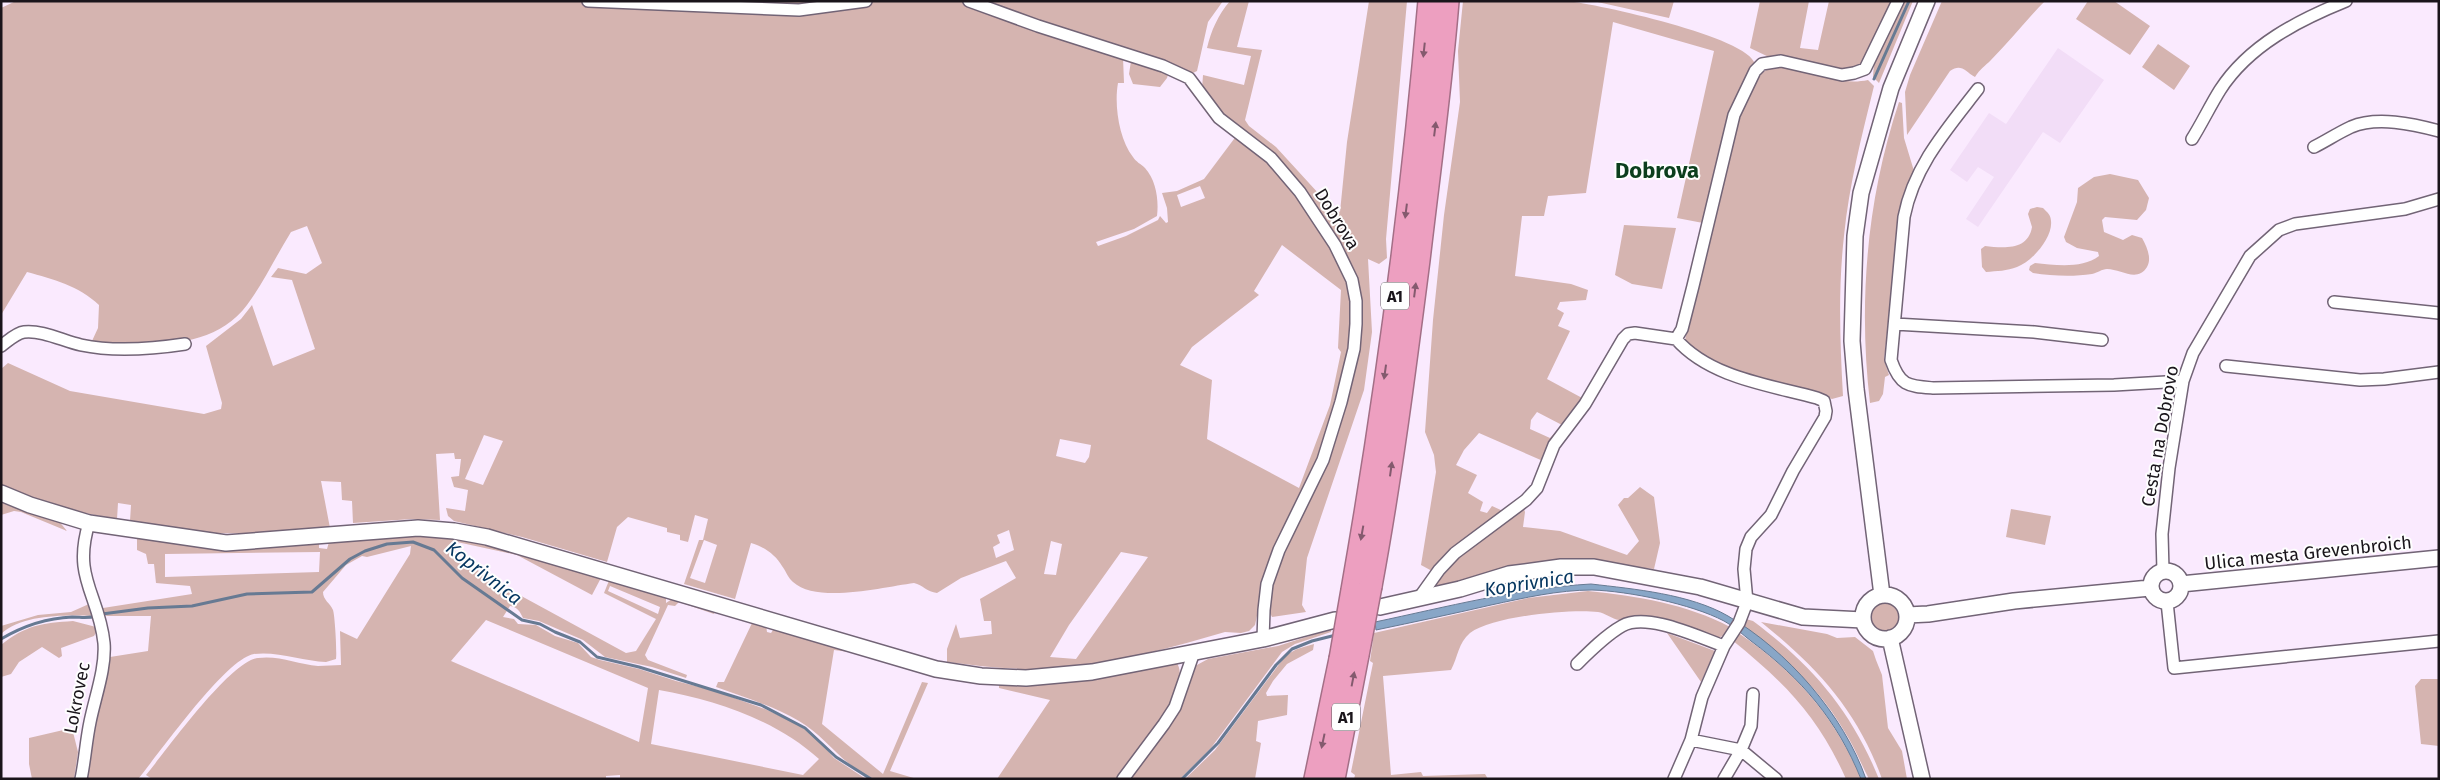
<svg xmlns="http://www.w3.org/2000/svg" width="2440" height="780" font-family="'Fira Sans',sans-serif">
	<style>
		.built { fill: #f2ddf7 }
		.green { fill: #d5b4b0; fill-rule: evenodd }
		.water { fill: #88a6c7; stroke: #677a93 }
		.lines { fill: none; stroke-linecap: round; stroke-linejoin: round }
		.stream { stroke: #677a93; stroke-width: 3 }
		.minor-casing { stroke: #726476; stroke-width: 14 }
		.tertiary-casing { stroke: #726476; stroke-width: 18 }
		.motorway-casing { stroke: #a36f86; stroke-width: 24 }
		.minor { stroke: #fff; stroke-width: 11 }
		.tertiary { stroke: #fff; stroke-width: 15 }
		.motorway { stroke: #ed9fc0; stroke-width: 21 }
		.motorway-bridge-casing { stroke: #a36f86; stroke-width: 24; stroke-linecap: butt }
		.motorway-bridge { stroke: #ed9fc0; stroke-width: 21 }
		.oneway { fill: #845a6e }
		.labels { text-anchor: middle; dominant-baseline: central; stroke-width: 4; stroke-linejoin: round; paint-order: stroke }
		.shield { fill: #fefefe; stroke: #5e5b5f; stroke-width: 1 }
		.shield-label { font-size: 16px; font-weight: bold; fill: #1a151b }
		.street-label { font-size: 18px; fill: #1a151b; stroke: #fefefe }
		.water-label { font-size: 19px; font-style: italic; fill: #063660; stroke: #fefefe }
		.district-label { font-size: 22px; font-weight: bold; fill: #0c3f1d; stroke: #fefefe }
	</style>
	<rect width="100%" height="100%" fill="#faeafe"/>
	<path class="built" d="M2058,48L2104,80L2060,143L2043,132L1978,227L1966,219L1994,177L1978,167L1967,182L1950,170L1989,113L2006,124Z"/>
	<path class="green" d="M16,1H1223L1208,22L1197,71L1189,75L1182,68L1174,67L1169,71L1167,78L1160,87L1133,84L1129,74L1131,61L1123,57L1124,83H1118C1114,105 1119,139 1133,157C1136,162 1141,164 1145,168C1156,180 1159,200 1157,216L1134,229L1096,242L1098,246L1126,236L1158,220L1160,216L1166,223L1168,222L1167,208L1162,193L1177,191L1204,179L1237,135L1278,168L1326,236L1351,290V345L1323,449L1264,583L1255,625L1249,631L1241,633L1225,632C1160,651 1095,669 1027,669C1000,669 973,665 947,662V649L956,624L960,638L992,634L991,621H984L980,599L1016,578L1006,561L961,578L937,593C927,592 923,585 914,583C884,587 817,604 793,582C788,578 786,571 782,566C776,555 763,546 751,543L735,599L684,584L699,540H703L708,519L695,515L688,542L680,540V535L667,532V528L628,517L617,527L607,562L522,537L454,521L448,516L446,508L465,511L468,490L454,487L451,477L459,476L461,459H455L454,453L436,454L440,520L412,519L353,523L352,501L342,500L341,482L321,481L330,528L263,534L216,533L130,521L131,505L118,503L117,519L57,508L1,486V369L8,363L70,391L204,414L221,409L222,403L206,346L241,319L252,305L273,366L315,349L292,280L271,277L278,268L306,274L322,263L307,226L291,232C276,256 264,282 247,305C212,352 146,345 94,343L92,341L98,328L99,305C79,286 53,279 27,272L1,315V8ZM1200,186L1205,198L1181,207L1177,195ZM1282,245L1341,290L1338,348L1341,352L1330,405L1299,488L1207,439L1212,380L1180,365L1192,347L1259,295L1254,291ZM484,435L503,441L483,485L465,479ZM1060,439L1091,445L1089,457L1085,463L1056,456ZM1009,530L1014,550L996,558L993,547L1000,543L997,535ZM704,540L717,545L705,583L690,578ZM1051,541L1062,544L1056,575L1044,574ZM1121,552L1148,557L1076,659L1050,657L1069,625Z
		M1230,1H1249L1237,47L1262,50L1245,120L1249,126L1276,147L1330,206L1340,212L1347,142L1369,1H1407L1386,239L1387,258L1379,264L1368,259L1372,332L1364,390L1307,558L1302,605L1306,612L1272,617L1269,611L1270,590L1284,548L1323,469L1338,432L1362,325L1360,297L1355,275L1346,254L1285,169L1226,120L1202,89L1203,75L1244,85L1251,56L1207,48C1211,31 1218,15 1230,1Z
		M1463,1C1498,1 1533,0 1567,1C1597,4 1749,37 1755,64L1703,223L1677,218L1714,51L1613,22L1586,193L1548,196L1544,216H1522L1515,276L1571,284L1588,290L1586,300L1560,302L1557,309L1564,313L1558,326L1570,331L1547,379L1584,399L1543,461L1479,433L1464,450L1456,465L1477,475L1468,493L1483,502L1480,511L1487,513L1492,506L1503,511C1476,529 1454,547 1432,571L1421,565L1436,472L1434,455L1425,432L1433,320L1444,215L1460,102L1458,51ZM1537,412L1562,425L1550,438L1530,429L1531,420Z
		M1593,1H1674L1669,18Z
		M1760,1H1809L1800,48L1818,50L1829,1H1894L1867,59L1857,67L1845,72L1773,59L1750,48Z
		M1902,1H1913L1879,83L1873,77L1874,62Z
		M1942,1H2045C2026,20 2010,41 1991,60C1985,66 1980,69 1975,77C1965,71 1961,63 1950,71L1907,135L1905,92L1910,75Z
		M2088,1H2114L2150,26L2130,55L2076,19Z
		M2158,44L2190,66L2174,90L2142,67Z
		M1784,67C1812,72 1841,86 1868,80L1874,86C1862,135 1849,185 1844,236C1838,289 1840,342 1843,396L1832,399L1820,395L1744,377L1698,352L1685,340L1734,128L1756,80L1762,73L1768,69Z
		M1899,102L1902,103L1904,138L1914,171L1900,215L1884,360L1889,375L1885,377L1883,394L1879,401L1870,403C1858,302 1867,198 1899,102Z
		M2110,174L2138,180L2149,198L2146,210L2137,220L2105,217L2102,220L2104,232L2123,240L2132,235L2142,238C2147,247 2152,258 2147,267C2137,283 2121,269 2107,269C2102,269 2097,273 2092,274C2073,277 2052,276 2033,273L2029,270L2030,266L2035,263C2055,265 2082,269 2099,256L2098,252L2077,248L2066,242L2064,237L2077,202L2078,188L2094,177Z
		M2037,207L2043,208C2047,212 2051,215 2051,221C2053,237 2032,262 2017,267C2007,271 1997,271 1986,272L1982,267L1981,249L1985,246C2003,248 2028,251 2032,227L2028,214L2030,209Z
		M1624,225L1676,228L1662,289L1632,284L1615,275Z
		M1640,487L1654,497L1660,543L1654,569L1590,562L1436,587L1435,583L1451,563L1523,506L1525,512L1523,527L1560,531L1627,555L1639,541L1618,505L1624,498H1628Z
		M1,500L58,520L67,531L21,512L14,511L1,515Z
		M2011,509L2051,516L2045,545L2006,537Z
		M414,534L457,537L602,576L592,595L517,555L457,542L454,548L457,557L501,585L626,653L636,651L656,619L604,593L610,578L666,595V603L675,597L716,609L714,614L679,602L675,606L668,605L645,655L648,660L687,675L686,678L652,667L605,657L583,640L539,621L523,618C520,612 518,607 510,606L503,617L514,619L518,624L536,625L555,636L578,643L591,657L600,660L639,669L676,681L715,691L765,709L797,724L815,736L834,758L866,779H620V775L606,776V779H152L146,775C167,750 230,661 258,658C278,655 298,664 318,666C326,666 334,665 341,665L340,631L357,639L410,554L411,546L367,557L362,556L346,565L323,592C323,600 330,603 333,610C335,616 337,654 336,659L326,662C303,661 277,651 254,654C226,658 159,754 138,779H86L95,720L105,687L110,657L148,651L151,616H107L104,615L103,608L192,594L190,586L156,583L154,564H148L146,554L137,550V537L271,547L319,544V548L327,549L329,542L334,540L384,538ZM320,552L319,572L165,577V554ZM610,586L660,607L658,614L608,591ZM486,620L648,688L639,742L451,661ZM659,690C716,700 776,720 819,759L803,775L651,744Z
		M1588,591C1637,596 1687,604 1730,627L1725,635L1718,638C1698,631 1677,621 1657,617C1640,614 1633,620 1619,620C1612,619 1605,613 1598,612C1569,609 1493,616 1470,633C1458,643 1458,657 1451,670L1383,676L1391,775L1421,772L1423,776L1485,774L1488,779H1354L1355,775L1351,772L1373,663L1370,661L1374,633L1528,598Z
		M1870 617a15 15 0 1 1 30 0a15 15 0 1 1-30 0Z
		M89,604L93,616C67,615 22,614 1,634V626L38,615L71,612Z
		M1746,619L1753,621C1812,665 1851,710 1879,779H1869C1861,764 1855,748 1846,734C1821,689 1782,655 1741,626Z
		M73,621L96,627L97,631L94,636L61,648L62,656L59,658L42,647L19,662L11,674L1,677V645C26,625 42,623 73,621Z
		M753,621L766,625L767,632L771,633L775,627L851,650L849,652L834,650L822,724L883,774L922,682L928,683L890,771L917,779C907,779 884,780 875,779C844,768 827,737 799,721C773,706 744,697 716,687L718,682H724Z
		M1761,622L1827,634L1837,638L1855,637L1873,651L1876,660L1882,675L1888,728L1902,751L1907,779H1882C1857,710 1817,667 1761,622Z
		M1331,629V632L1295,644L1282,652L1211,748L1180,779H1129L1178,713L1195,666L1208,659L1278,646Z
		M1737,632C1795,671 1834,715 1861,779H1846C1818,716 1785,683 1732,640Z
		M1667,633L1715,651L1701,682Z
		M1314,644L1313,650L1287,664L1273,681L1266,693L1267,696L1288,695L1287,715L1258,721L1256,741L1261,743L1255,779H1185L1215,750L1286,655L1297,649Z
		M1176,662C1196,685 1131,759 1117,779H997L1050,700L999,688V683C1064,688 1114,673 1176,662Z
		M2421,679H2439V746L2421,744L2415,686Z
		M72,728L78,752L74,779H32L29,764V738Z"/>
	<path class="water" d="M1591,584C1634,589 1690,594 1728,616C1787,650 1844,715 1866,779H1861C1837,720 1802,679 1751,641C1743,635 1734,626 1724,621C1692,604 1628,591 1592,590C1558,590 1524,598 1491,605C1452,614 1414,622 1376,630L1375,622C1446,607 1519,588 1591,584Z"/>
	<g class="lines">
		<path class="stream" d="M1874,79L1909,1
			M102,614L148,608L192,606L247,594L312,592L350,559L365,551L387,544L413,542L434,550L462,578L522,620L540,624L555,632L580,642L597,657L639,667L761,705L805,728L836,757L871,779
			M1,639C23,626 46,618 72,617C81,617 87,619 96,616
			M1182,779L1218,743L1276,665L1292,649L1312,641L1336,635"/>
		<defs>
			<path id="minor" d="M588,1L799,10L866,1
				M969,1L1038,26L1163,66L1189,78L1219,118L1271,158L1300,192L1335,245L1352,280L1356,301V324L1354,349L1341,402L1323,460L1279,550L1267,584L1264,610L1263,639
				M1978,89C1947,129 1914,166 1904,217L1891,360C1900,386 1908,386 1933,388L2114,385L2183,381
				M2192,139C2202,123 2210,106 2220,90C2249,45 2299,20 2346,1
				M2314,147C2326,141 2338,133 2351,127C2377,116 2413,124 2439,131
				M2334,302L2439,313
				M1895,324L2034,332L2102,340
				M1,346C8,341 16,333 24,332C43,330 63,341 81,345C114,352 152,349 185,344
				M2226,366L2360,380L2384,379L2439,372
				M2163,571L2162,534L2169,468L2183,381L2193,353L2250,256L2279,230L2295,224L2405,209L2439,199
				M1419,598L1439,570L1455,553L1526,500L1537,488L1554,445L1585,404L1623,339L1628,334L1635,333L1676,339
				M2167,602L2174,668L2439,641
				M1577,664C1590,651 1606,635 1622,626C1647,612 1698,637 1724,646
				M1691,740L1741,750L1776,779
				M81,779C85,760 86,741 90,722C95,697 106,668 104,643C99,594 72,578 89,523
				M1123,779L1164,724L1175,707L1194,652
				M1674,779L1691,740L1702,697L1724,646L1739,623L1747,602L1744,569L1746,549L1751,537L1771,515L1793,471L1825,417L1826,411L1824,401L1817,398C1770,385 1710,378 1676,339L1682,329L1693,286L1734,115L1755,71L1762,64L1781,61L1842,75L1854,73L1865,69L1898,1
				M1724,779L1741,750L1751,726L1753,694"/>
			<path id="tertiary" d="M1,493L30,505L89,523L226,543L418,528L454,531L487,537L936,669L981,676L1026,678L1092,672L1263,639L1335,620
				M2151 586a15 15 0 1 1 30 0a15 15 0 1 1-30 0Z
				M2181,584L2439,558
				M1882,595L1856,389L1852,341L1855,236L1861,193L1891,88L1927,1
				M1863 617a22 22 0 1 1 44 0a22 22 0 1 1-44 0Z
				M1380,607L1460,589L1509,574L1561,567H1594L1700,587L1803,617L1863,620
				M1907,615L1928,614L2014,601L2150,588
				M1890,638L1922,779"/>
			<path id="motorway" d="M1371,586C1391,478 1405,369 1419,260C1429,174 1441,88 1448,1
				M1352,590C1386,396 1412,198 1429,1
				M1315,779L1340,659
				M1334,779L1358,655"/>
		</defs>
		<use href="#minor" class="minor-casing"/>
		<use href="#tertiary" class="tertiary-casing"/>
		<use href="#motorway" class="motorway-casing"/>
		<use href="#minor" class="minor"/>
		<use href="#tertiary" class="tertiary"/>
		<use href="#motorway" class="motorway"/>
		<defs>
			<path id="motorway-bridge" d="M1358,655L1371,586
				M1340,659L1352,590"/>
		</defs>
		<use href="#motorway-bridge" class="motorway-bridge-casing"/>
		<use href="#motorway-bridge" class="motorway-bridge"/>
	</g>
	<defs><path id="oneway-solid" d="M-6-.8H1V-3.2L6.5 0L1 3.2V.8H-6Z" transform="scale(1.25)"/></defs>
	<g class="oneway">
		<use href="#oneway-solid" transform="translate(1424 50) rotate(96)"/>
		<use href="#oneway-solid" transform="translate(1435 129) rotate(-83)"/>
		<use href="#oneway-solid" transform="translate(1406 211) rotate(97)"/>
		<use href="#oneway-solid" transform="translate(1415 290) rotate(-83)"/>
		<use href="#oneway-solid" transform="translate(1385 372) rotate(98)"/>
		<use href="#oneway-solid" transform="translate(1391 469) rotate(-82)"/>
		<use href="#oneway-solid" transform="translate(1362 533) rotate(100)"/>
		<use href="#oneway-solid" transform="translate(1353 679) rotate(-79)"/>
		<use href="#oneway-solid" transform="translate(1323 741) rotate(102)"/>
	</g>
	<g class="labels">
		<g class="shield">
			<rect x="1381" y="282.5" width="28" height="27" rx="4"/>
			<rect x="1332" y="703.5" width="28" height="27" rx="4"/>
		</g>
		<g class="shield-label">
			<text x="1395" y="296">A1</text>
			<text x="1346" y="717">A1</text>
		</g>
		<g class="street-label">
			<text transform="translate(1337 219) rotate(58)">Dobrova</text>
			<text transform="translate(2160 436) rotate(-80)">Cesta na Dobrovo</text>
			<text transform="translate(2308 553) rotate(-6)">Ulica mesta Grevenbroich</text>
			<text transform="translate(77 698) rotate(-79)">Lokrovec</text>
		</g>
		<g class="water-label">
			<text transform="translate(484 573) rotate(38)">Koprivnica</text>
			<text transform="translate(1529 583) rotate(-9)">Koprivnica</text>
		</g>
		<g class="district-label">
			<text x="1657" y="170">Dobrova</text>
		</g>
	</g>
	<rect width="2440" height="780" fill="none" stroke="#1a151b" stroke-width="5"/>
</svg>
